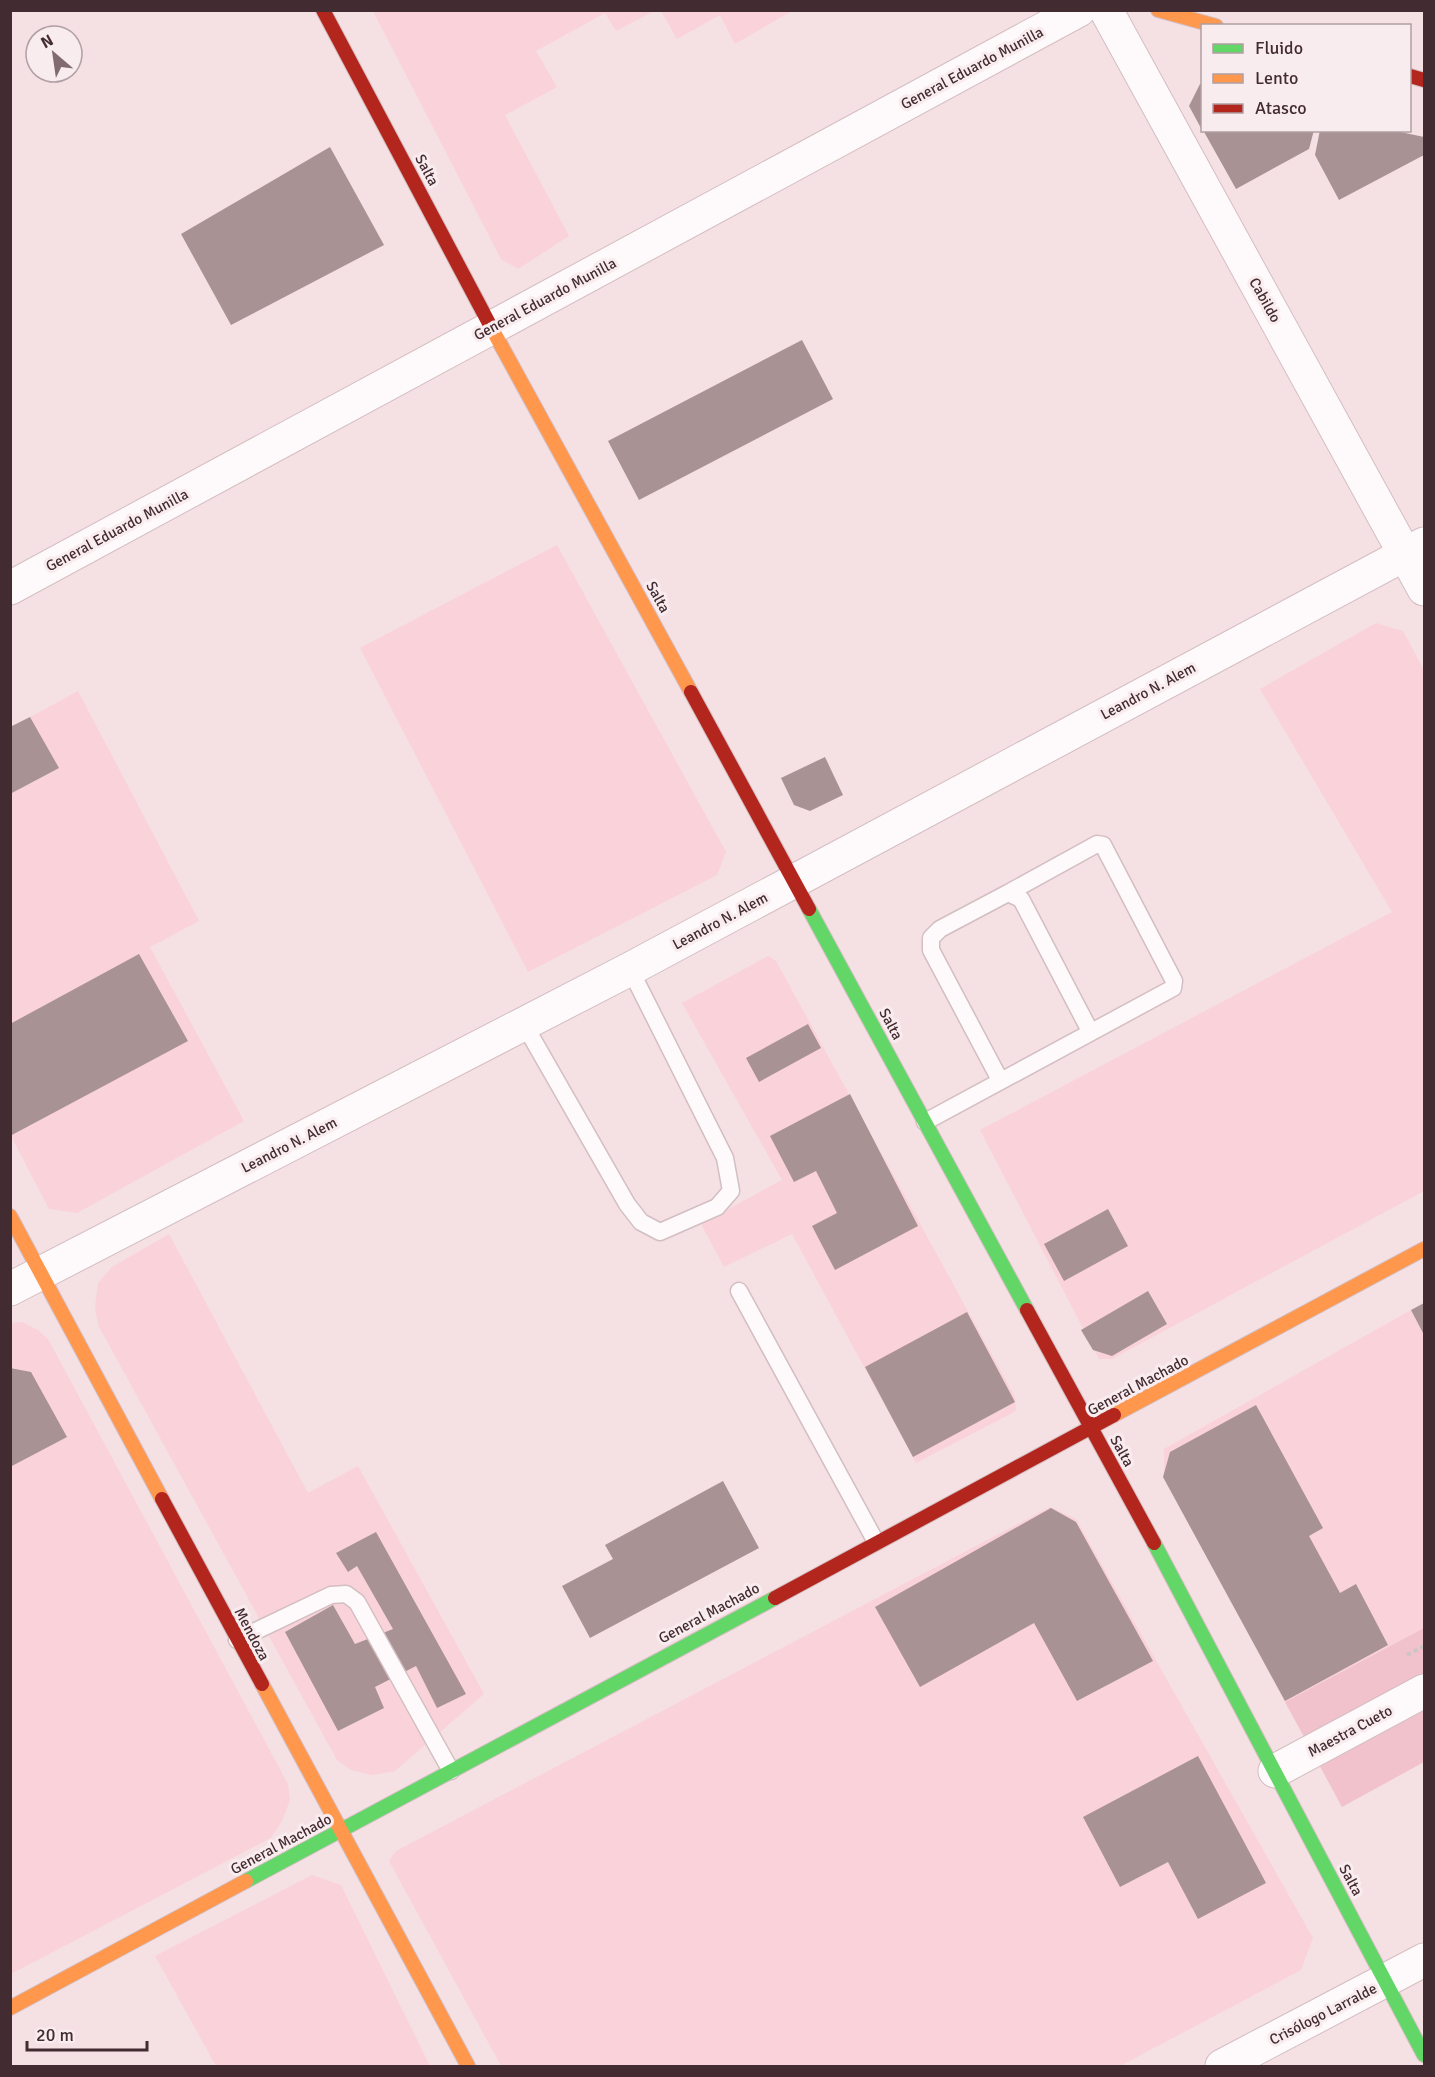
<svg xmlns="http://www.w3.org/2000/svg" width="1435" height="2077" font-family="Signika,sans-serif">
	<style>
		.built { fill: #fad2da }
		.green { fill: #f2c2cc }
		.building { fill: #a89293 }
		.lines { fill: none; stroke-linecap: round; stroke-linejoin: round }
		.lane-casing { stroke: #d3bec2; stroke-width: 19 }
		.street-casing { stroke: #d3bec2; stroke-width: 35 }
		.fast-casing { stroke: #d3bec2; stroke-width: 16 }
		.slow-casing { stroke: #d3bec2; stroke-width: 16 }
		.jam-casing { stroke: #d3bec2; stroke-width: 16 }
		.path { stroke: #cdc4c6; stroke-width: 4; stroke-dasharray: 4.5 3; stroke-linecap: butt }
		.lane { stroke: #fefafb; stroke-width: 16 }
		.street { stroke: #fefafb; stroke-width: 33 }
		.fast { stroke: #63d668; stroke-width: 14 }
		.slow { stroke: #ff974d; stroke-width: 14 }
		.jam { stroke: #b3261e; stroke-width: 14 }
		.labels { text-anchor: middle; dominant-baseline: central; stroke-width: 6; stroke-linejoin: round; paint-order: stroke }
		.street-label { font-size: 15px; fill: #432c31; stroke: #f9ecef }
	</style>
	<rect width="100%" height="100%" fill="#f5e0e4"/>
	<path class="built" d="M373,11H654L616,31L605,13L536,51L557,87L505,115L569,236L518,269L501,259Z
		M661,11H792L735,44L720,15L677,39Z
		M557,545L726,852L717,875L528,972L360,648Z
		M1376,623L1403,631L1424,670V1191L1112,1359H1099L980,1130L1392,912L1260,689Z
		M78,691L199,921L150,947L244,1121L77,1213L49,1209L11,1136L10,728Z
		M768,956L776,961L1015,1397L1016,1411L916,1463L792,1234L724,1267L701,1224L782,1180L682,1003Z
		M169,1234L308,1493L358,1466L484,1694L395,1771L372,1775L351,1770L337,1760L98,1325L95,1307L98,1283L112,1267Z
		M1411,1310L1424,1335V1628L1285,1702L1164,1474V1449Z
		M22,1322L38,1330L48,1339L288,1784L290,1800L283,1819L271,1838L11,1974L10,1323Z
		M1050,1507L1076,1519L1313,1938L1301,1970L1120,2066H501L389,1861L396,1851Z
		M312,1875L341,1885L430,2066H216L155,1956Z"/>
	<path class="green" d="M1424,1628V1762L1342,1807L1285,1702Z"/>
	<path class="building" d="M1200,84H1202V130L1189,106Z
		M1203,130H1314L1309,149L1236,189Z
		M1320,130H1391L1424,137V155L1339,200L1315,155Z
		M330,147L384,245L231,325L181,234Z
		M802,340L833,399L639,500L608,441Z
		M30,717L59,768L10,794V727Z
		M825,757L843,795L810,811L794,805L781,778Z
		M139,954L188,1041L10,1136V1024Z
		M808,1024L821,1048L759,1082L746,1058Z
		M850,1094L918,1226L835,1270L812,1226L837,1213L816,1171L794,1182L770,1136Z
		M1108,1209L1128,1246L1064,1281L1044,1244Z
		M1148,1291L1167,1324L1112,1356L1093,1350L1081,1330Z
		M1424,1303V1335L1411,1310Z
		M967,1312L1015,1402L913,1457L865,1367Z
		M10,1368L31,1372L67,1437L10,1467Z
		M1256,1405L1323,1528L1309,1536L1340,1593L1356,1584L1388,1645L1285,1701L1163,1477L1170,1452Z
		M723,1481L759,1548L590,1638L562,1586L613,1559L605,1545Z
		M1051,1508L1076,1522L1153,1661L1077,1701L1034,1623L920,1687L875,1607Z
		M376,1532L466,1694L437,1708L416,1666L375,1687L384,1708L338,1731L285,1632L333,1605L355,1644L393,1629L357,1566L348,1572L336,1553Z
		M1198,1756L1266,1883L1198,1919L1168,1862L1120,1887L1083,1817Z"/>
	<g class="lines">
		<defs>
			<path id="lane" d="M524,1024L627,1204L641,1222L660,1232L717,1207L731,1191L725,1158L630,969
				M1000,1080L931,950V938L940,929L1008,893L1021,899L1090,1031
				M925,1122L1173,988L1174,981L1103,845L1097,844L1008,893
				M739,1291L876,1542
				M237,1640L331,1595L346,1594L357,1602L451,1771"/>
			<path id="street" d="M1106,10L1424,589
				M10,588L1079,10
				M10,1289L630,969L1424,544
				M1275,1771L1424,1691
				M1222,2066L1424,1960"/>
			<path id="fast" d="M809,909L1027,1310
				M1154,1543L1424,2055
				M246,1881L775,1598"/>
			<path id="slow" d="M1158,10L1216,26
				M491,327L691,692
				M10,1216L162,1499
				M1114,1415L1424,1249
				M262,1684L468,2066
				M10,2008L246,1881"/>
			<path id="jam" d="M323,10L491,327
				M1410,76L1424,80
				M691,692L809,909
				M1027,1310L1154,1543
				M162,1499L262,1684
				M775,1598L1114,1415"/>
		</defs>
		<use href="#lane" class="lane-casing"/>
		<use href="#street" class="street-casing"/>
		<use href="#fast" class="fast-casing"/>
		<use href="#slow" class="slow-casing"/>
		<use href="#jam" class="jam-casing"/>
		<path class="path" d="M1407,1655L1424,1646"/>
		<use href="#lane" class="lane"/>
		<use href="#street" class="street"/>
		<use href="#fast" class="fast"/>
		<use href="#slow" class="slow"/>
		<use href="#jam" class="jam"/>
	</g>
	<g class="labels">
		<g class="street-label">
			<text transform="translate(972 68) rotate(-28)">General Eduardo Munilla</text>
			<text transform="translate(427 170) rotate(62)">Salta</text>
			<text transform="translate(545 299) rotate(-28)">General Eduardo Munilla</text>
			<text transform="translate(1265 300) rotate(61)">Cabildo</text>
			<text transform="translate(117 530) rotate(-28)">General Eduardo Munilla</text>
			<text transform="translate(658 597) rotate(61)">Salta</text>
			<text transform="translate(1148 691) rotate(-28)">Leandro N. Alem</text>
			<text transform="translate(720 921) rotate(-28)">Leandro N. Alem</text>
			<text transform="translate(891 1024) rotate(62)">Salta</text>
			<text transform="translate(289 1145) rotate(-27)">Leandro N. Alem</text>
			<text transform="translate(1138 1385) rotate(-28)">General Machado</text>
			<text transform="translate(1122 1451) rotate(61)">Salta</text>
			<text transform="translate(709 1613) rotate(-28)">General Machado</text>
			<text transform="translate(252 1634) rotate(62)">Mendoza</text>
			<text transform="translate(1350 1731) rotate(-28)">Maestra Cueto</text>
			<text transform="translate(281 1844) rotate(-28)">General Machado</text>
			<text transform="translate(1351 1880) rotate(62)">Salta</text>
			<text transform="translate(1323 2014) rotate(-27)">Crisólogo Larralde</text>
		</g>
	</g>
	<rect width="1435" height="2077" fill="none" stroke="#432c31" stroke-width="24"/>
	<rect x="1201" y="24" width="210" height="108" fill="#f9ecef" stroke="#b09fa3" stroke-width="1.5"/>
	<rect x="1213" y="44" width="30" height="9" fill="#63d668" stroke="#b09fa3" stroke-width="1.5"/>
	<text x="1255" y="54" font-size="18" fill="#432c31">Fluido</text>
	<rect x="1213" y="74" width="30" height="9" fill="#ff974d" stroke="#b09fa3" stroke-width="1.5"/>
	<text x="1255" y="84" font-size="18" fill="#432c31">Lento</text>
	<rect x="1213" y="104" width="30" height="9" fill="#b3261e" stroke="#b09fa3" stroke-width="1.5"/>
	<text x="1255" y="114" font-size="18" fill="#432c31">Atasco</text>
	<g transform="translate(54 54) rotate(331)"><circle r="28" fill="#f9ecef" stroke="#b09fa3" stroke-width="1.5"/>
	<path d="M0-4.5L10 22L0 15L-10 22Z" fill="#816b70"/>
	<text y="-9" font-size="16" font-weight="bold" text-anchor="middle" fill="#432c31">N</text>
	</g>
	<path d="M27 2041v9h120v-9" fill="none" stroke="#432c31" stroke-width="3"/>
	<text x="36" y="2041" font-size="18" fill="#432c31" stroke="#f9ecef" stroke-width="4.5" paint-order="stroke">20 m</text>
</svg>
